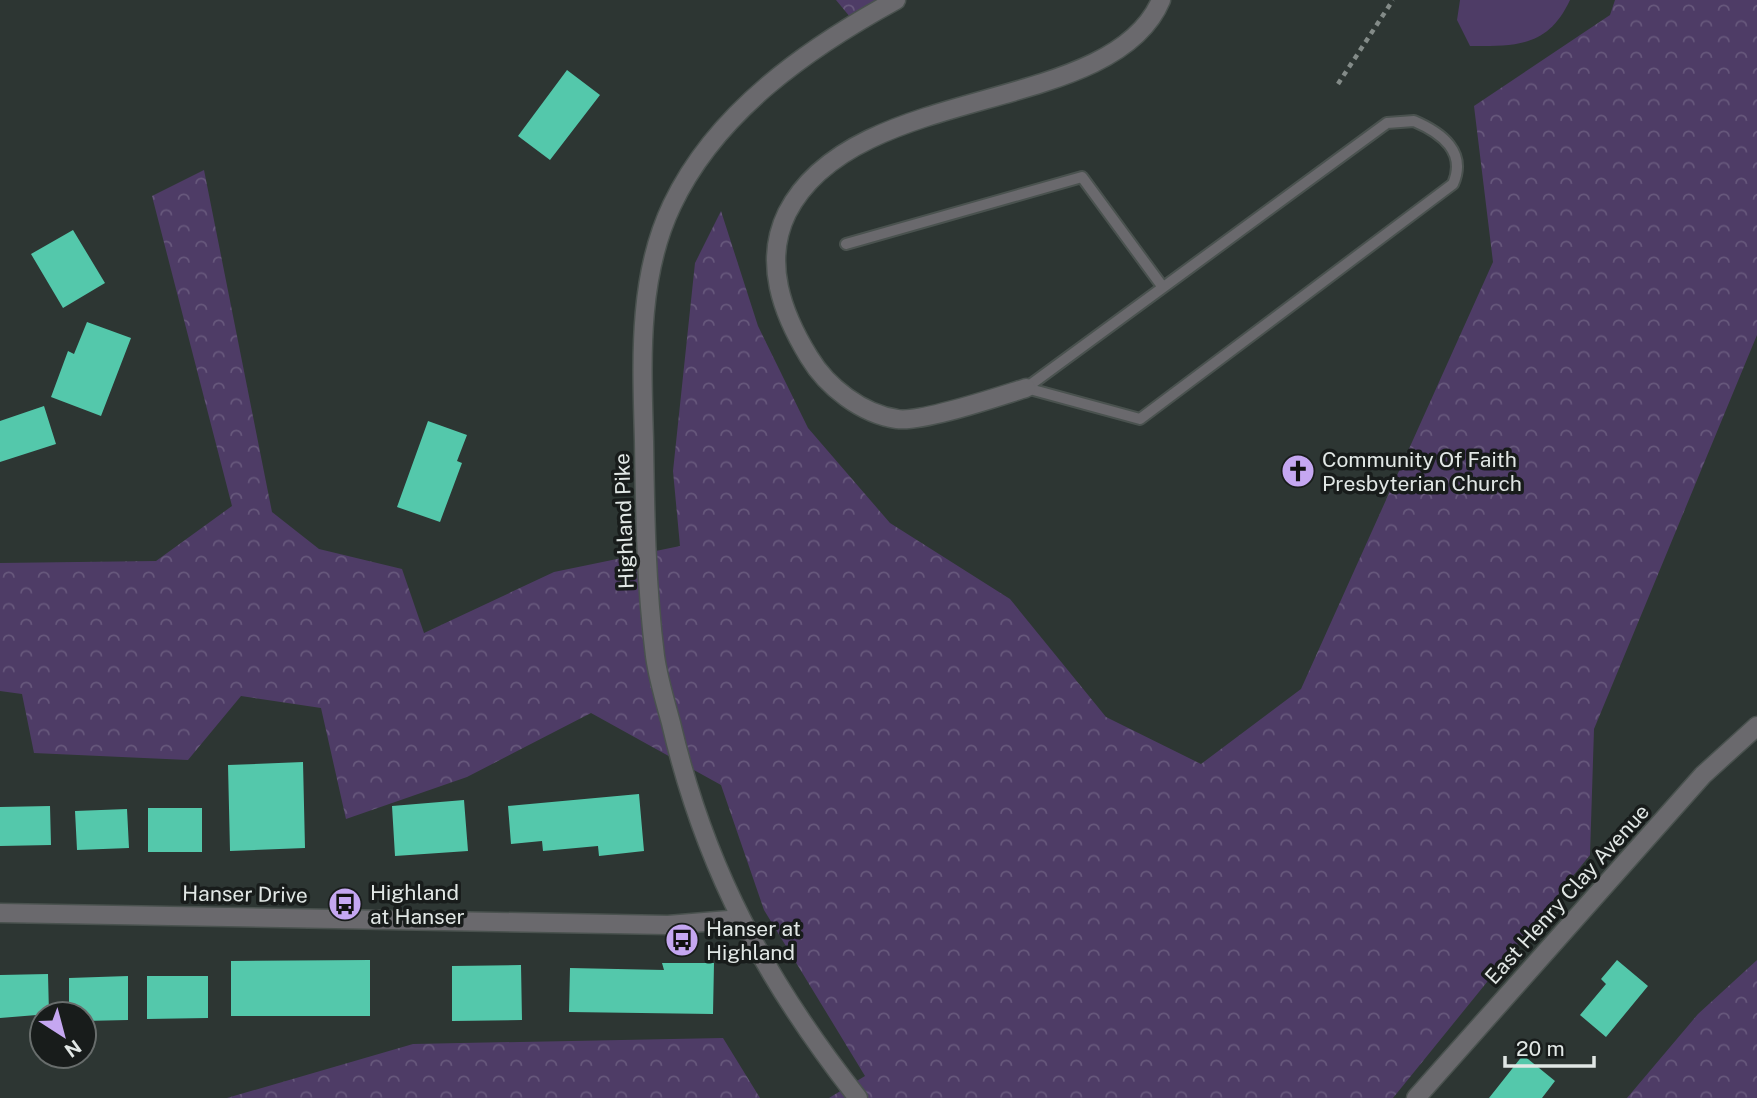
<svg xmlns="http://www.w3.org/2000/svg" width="1757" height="1098" font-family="'Public Sans',sans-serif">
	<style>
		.green { fill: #4e3c66 }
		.forest { fill: url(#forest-crowns) }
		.building { fill: #54c8ab }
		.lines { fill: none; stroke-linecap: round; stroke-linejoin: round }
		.service-casing { stroke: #4a524f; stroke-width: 14 }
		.minor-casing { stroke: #4a524f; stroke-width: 21 }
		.tertiary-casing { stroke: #4a524f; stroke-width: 21 }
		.path { stroke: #838b88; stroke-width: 4.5; stroke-dasharray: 5 5; stroke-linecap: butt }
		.service { stroke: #6a696d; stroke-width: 10 }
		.minor { stroke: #6a696d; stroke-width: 18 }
		.tertiary { stroke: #6a696d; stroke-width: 18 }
		.labels { text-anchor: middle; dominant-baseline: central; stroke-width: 7; stroke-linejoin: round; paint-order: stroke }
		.poi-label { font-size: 21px; fill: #e1e7e5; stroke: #181c1b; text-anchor: start }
		.street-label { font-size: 21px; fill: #e1e7e5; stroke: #181c1b }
	</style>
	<defs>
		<pattern id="forest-crowns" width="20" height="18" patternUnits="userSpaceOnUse" patternTransform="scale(1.75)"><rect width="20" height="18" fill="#4e3c66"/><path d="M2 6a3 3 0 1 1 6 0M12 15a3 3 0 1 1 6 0" fill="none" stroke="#67587c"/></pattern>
	</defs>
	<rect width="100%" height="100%" fill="#2d3633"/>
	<path class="green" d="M1460,0H1570C1548,47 1517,46 1470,46L1457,20Z"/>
	<path class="forest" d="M836,0H896L855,23Z
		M1615,0H1757V335L1594,729L1590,855L1393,1098H829L865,1076L764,910L721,785L591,713L467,777L346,819L321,708L241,696L188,760L34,753L22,694L0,691V563L156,561L232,506L152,196L204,170L272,512L319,549L402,569L424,633L554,572L680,546L673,471L695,263L721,211L758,326L808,428L890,523L1010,599L1106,717L1201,764L1301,689L1493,262L1474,106L1610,15Z
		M1757,960V1098H1627L1698,1014Z
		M723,1038L760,1098H227L413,1044Z"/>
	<path class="building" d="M567,70L600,95L550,160L518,136Z
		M73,230L105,283L63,308L31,254Z
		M87,322L131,338L101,416L51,397L68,351L74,354Z
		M44,406L56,444L0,462V421Z
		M428,421L467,435L457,461L462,463L440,522L397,507Z
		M303,762L305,848L230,851L228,765Z
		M639,794L644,851L599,856L598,846L543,851L542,841L511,844L508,806Z
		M464,800L468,851L395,856L392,806Z
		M50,806L51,845L0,846V807Z
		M148,808H202V852H148Z
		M127,809L129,848L77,850L75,811Z
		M370,960V1016H231V961Z
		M1617,960L1648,986L1606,1037L1580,1015L1606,984L1601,979Z
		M662,963H714L713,1014L569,1012L570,968L664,970Z
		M521,965L522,1020L452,1021V966Z
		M48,974L49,1014L0,1018V975Z
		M128,976V1020L84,1021V1014H69V978Z
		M147,976H208V1018L147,1019Z
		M1523,1055L1555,1081L1542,1098H1489Z"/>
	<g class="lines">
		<defs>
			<path id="service" d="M1414,121C1442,133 1467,152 1453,184L1140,419L1026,388L1387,123Z
				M846,244L1082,177L1162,286"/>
			<path id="minor" d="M1026,388C1000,396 921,423 897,419C862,414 827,387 809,357C782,313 763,262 787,213C854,81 1112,117 1161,0
				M0,913L668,925L741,919
				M1416,1098L1703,775L1757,726"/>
			<path id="tertiary" d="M858,1098C766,981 705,869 671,723C665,701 658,678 655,656C646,585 645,513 644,441C642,363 637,278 672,205C716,112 808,48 896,0"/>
		</defs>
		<use href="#service" class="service-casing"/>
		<use href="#minor" class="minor-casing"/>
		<use href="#tertiary" class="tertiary-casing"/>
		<path class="path" d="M1338,84L1393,0"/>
		<use href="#service" class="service"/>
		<use href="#minor" class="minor"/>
		<use href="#tertiary" class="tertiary"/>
	</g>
	<defs>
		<symbol id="church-disc" viewBox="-11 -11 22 22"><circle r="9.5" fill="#c5a7f1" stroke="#181c1b"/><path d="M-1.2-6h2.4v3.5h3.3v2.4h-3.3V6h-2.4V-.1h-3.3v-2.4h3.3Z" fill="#111"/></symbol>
		<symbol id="bus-disc" viewBox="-11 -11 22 22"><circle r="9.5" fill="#c5a7f1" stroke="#181c1b"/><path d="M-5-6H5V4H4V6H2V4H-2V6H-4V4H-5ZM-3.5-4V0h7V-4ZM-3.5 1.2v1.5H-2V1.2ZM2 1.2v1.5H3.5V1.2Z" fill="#111"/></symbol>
	</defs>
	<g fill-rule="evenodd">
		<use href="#church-disc" x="1279" y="452" width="38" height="38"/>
		<use href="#bus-disc" x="326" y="885" width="38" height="38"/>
		<use href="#bus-disc" x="663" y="921" width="38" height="38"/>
	</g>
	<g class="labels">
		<g class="poi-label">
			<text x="1322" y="459">Community Of Faith<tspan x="1322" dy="24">Presbyterian Church</tspan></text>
			<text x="370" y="892">Highland<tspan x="370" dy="24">at Hanser</tspan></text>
			<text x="706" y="928">Hanser at<tspan x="706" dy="24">Highland</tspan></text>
		</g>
		<g class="street-label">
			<text transform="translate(624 521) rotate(-92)">Highland Pike</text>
			<text transform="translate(245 894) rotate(1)">Hanser Drive</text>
			<text transform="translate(1567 894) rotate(-48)">East Henry Clay Avenue</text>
		</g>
	</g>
	<g transform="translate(63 1035) rotate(144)"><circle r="33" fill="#181c1b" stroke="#686d6c" stroke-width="2"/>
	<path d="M0-5L12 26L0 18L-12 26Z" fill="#c5a7f1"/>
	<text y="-10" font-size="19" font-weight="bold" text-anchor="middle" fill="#e1e7e5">N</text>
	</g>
	<path d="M1505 1056v10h89v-10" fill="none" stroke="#e1e7e5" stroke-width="3.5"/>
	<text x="1516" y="1056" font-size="21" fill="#e1e7e5" stroke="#181c1b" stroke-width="5" paint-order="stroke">20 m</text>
</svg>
